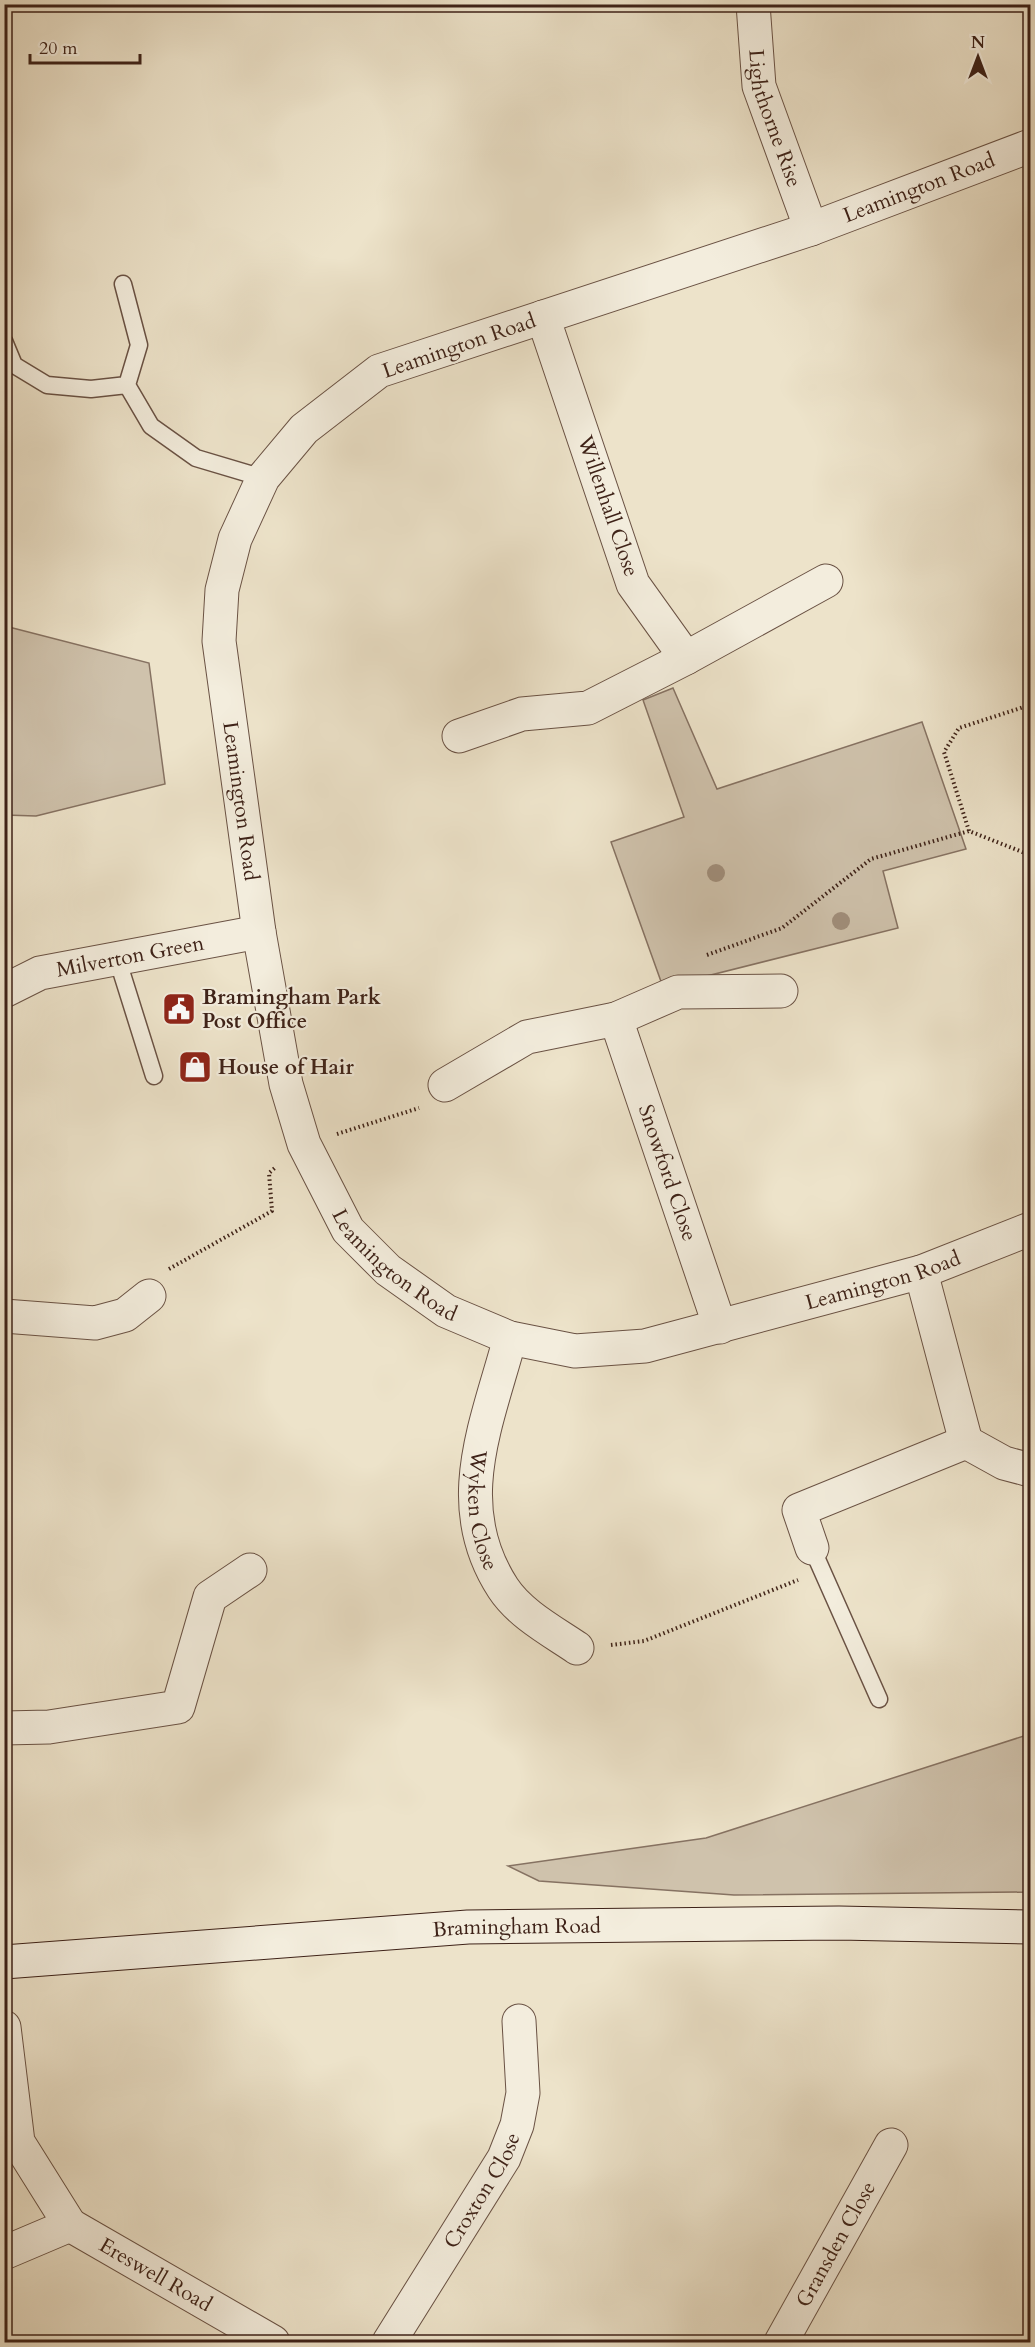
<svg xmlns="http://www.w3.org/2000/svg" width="1035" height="2347" font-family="Cardo,serif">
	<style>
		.green { fill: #cfc2ac; stroke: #867262; stroke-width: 1.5 }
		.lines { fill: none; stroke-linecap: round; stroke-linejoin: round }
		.lane-casing { stroke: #6a5244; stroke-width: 19 }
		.street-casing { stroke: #6a5244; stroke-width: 35 }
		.secondary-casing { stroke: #3e2218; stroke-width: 35 }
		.path { stroke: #3e2218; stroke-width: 4; stroke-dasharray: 1.5 3; stroke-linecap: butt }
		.lane { stroke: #f3eddd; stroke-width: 16 }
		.street { stroke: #f3eddd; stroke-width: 33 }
		.secondary { stroke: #f3eddd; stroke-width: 33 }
		.tree { fill: #a18f7c }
		.labels { text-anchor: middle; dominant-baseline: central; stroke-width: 4.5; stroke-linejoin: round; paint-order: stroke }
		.street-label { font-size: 21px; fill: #3e2218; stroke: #f3eddd }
		.poi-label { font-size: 21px; font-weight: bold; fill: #3e2218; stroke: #f3eddd; text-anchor: start }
	</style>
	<rect width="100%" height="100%" fill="#ede3ca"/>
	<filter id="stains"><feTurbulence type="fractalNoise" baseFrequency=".00333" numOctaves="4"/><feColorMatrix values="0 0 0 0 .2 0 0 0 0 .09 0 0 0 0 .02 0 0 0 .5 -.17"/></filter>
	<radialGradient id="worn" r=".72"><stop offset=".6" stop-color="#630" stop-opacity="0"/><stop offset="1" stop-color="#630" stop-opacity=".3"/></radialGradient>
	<path class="green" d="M5,626L149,663L165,784L36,816L5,815Z
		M673,688L717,789L922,722L966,849L883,871L898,928L663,987L611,842L684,817L643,700Z
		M1030,1734V1892L734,1895L539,1881L508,1866L706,1838Z"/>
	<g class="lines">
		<defs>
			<path id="lane" d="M4,341L14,365L47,385L91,389L127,385L139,345L123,284
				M127,385L151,426L196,458L263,478
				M117,958L154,1076
				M812,1548L879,1699"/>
			<g id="street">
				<path id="s1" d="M753,4L759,86L811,229"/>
				<path id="s2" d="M1030,146L811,229L379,371L304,429L263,478L235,539L222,590L219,641L259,932L286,1084L304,1144L348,1230L388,1270L446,1311L510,1338L575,1351L645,1346L921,1272L1030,1229"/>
				<path d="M686,658L826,581"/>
				<path d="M459,736L522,714L588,708L686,658L633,584L543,317"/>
				<path id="s3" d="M4,991L40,973L259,932"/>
				<path d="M616,1019L678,992L781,991"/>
				<path id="s4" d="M445,1085L527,1037L616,1019L720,1327"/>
				<path d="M921,1272L966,1442L1004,1463L1030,1470"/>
				<path d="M4,1316L95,1323L125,1315L149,1296"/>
				<path id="s5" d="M510,1338C487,1424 449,1505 503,1588C520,1614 552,1631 577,1648"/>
				<path d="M812,1548L799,1510L966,1442"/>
				<path d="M4,1728L49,1727L178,1707L210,1597L250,1570"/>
				<path d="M4,2027L18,2142L70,2225L4,2253"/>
				<path id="s6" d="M70,2225L273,2342"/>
				<path id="s7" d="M389,2342L504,2158L517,2125L523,2093L519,2021"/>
				<path id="s8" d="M781,2342L891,2145"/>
			</g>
			<g id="secondary">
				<path id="s9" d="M4,1962L468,1927L839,1923L1030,1927"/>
			</g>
		</defs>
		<use href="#lane" class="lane-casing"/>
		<use href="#street" class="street-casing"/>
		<use href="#secondary" class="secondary-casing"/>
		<path class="path" d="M969,831L944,752L959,728L1030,705
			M707,955L782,928L871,859L969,831L1030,855
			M337,1134L419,1108
			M169,1269L272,1211L269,1173L276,1167
			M611,1645L644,1641L798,1580"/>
		<use href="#lane" class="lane"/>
		<use href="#street" class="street"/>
		<use href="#secondary" class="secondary"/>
	</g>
	<g class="tree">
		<circle cx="716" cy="873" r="9"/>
		<circle cx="841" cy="921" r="9"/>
	</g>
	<defs>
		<symbol id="civic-square" viewBox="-11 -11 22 22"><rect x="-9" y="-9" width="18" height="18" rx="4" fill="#8f2418" stroke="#f3eddd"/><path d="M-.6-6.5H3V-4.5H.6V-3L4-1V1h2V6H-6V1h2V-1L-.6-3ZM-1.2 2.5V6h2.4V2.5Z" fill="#fff"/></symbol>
		<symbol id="shop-square" viewBox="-11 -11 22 22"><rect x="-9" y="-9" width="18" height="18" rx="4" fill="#8f2418" stroke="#f3eddd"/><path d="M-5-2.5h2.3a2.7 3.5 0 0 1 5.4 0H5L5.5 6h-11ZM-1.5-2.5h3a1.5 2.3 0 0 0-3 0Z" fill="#fff"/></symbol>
	</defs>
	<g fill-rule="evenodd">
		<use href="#civic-square" x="160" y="990" width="38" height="38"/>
		<use href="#shop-square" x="176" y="1048" width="38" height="38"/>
	</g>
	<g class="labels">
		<g class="street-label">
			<text stroke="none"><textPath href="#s1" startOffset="117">Lighthorne Rise</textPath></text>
			<text transform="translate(919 188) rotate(-21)">Leamington Road</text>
			<text transform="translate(459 346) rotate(-19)">Leamington Road</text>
			<text transform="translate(608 506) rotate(71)">Willenhall Close</text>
			<text stroke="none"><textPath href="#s2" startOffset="1180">Leamington Road</textPath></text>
			<text stroke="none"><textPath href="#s3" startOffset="132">Milverton Green</textPath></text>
			<text stroke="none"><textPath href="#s4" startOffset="348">Snowford Close</textPath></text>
			<text stroke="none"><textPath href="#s2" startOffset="1684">Leamington Road</textPath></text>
			<text stroke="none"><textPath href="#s2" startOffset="2206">Leamington Road</textPath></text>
			<text stroke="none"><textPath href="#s5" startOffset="177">Wyken Close</textPath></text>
			<text stroke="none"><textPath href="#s9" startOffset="514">Bramingham Road</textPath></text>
			<text stroke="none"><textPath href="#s7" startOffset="178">Croxton Close</textPath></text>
			<text stroke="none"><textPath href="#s8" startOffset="112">Gransden Close</textPath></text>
			<text stroke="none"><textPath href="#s6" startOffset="99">Ereswell Road</textPath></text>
		</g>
		<g class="poi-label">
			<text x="202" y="997">Bramingham Park<tspan x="202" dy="24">Post Office</tspan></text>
			<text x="218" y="1067">House of Hair</text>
		</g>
	</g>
	<rect width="1035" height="2347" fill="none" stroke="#ede3ca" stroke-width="24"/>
	<rect x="6" y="6" width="1023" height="2335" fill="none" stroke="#3e2218" stroke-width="3"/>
	<rect x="12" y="12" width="1011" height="2323" fill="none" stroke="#3e2218" stroke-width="1.5"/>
	<g transform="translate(978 57)" stroke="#f3eddd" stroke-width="4.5" paint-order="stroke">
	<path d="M0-4.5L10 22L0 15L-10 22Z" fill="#3e2218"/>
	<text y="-9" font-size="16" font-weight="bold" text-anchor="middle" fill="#3e2218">N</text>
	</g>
	<path d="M30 54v9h110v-9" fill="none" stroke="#3e2218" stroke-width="3"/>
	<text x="39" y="54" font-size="18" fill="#3e2218" stroke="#f3eddd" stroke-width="4.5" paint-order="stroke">20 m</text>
	<rect width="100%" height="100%" filter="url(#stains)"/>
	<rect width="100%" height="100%" fill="url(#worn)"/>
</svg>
